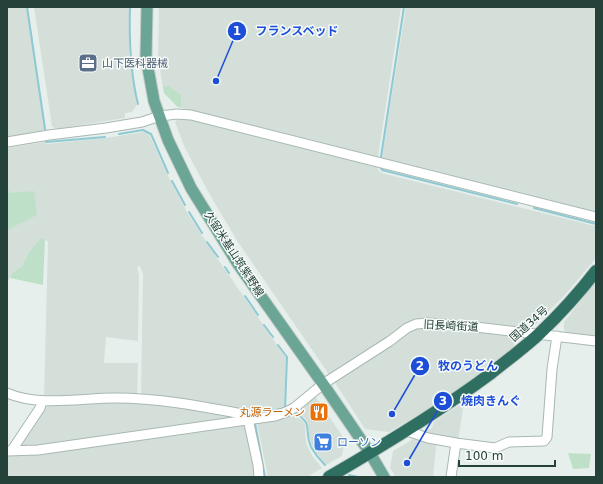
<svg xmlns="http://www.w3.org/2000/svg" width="603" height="484" font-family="'DejaVu Sans','Noto Sans JP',sans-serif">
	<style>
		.built { fill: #d4dfda }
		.green { fill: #bfe0c8 }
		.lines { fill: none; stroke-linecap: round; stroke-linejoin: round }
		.stream { stroke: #8ec9d4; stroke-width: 2 }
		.minor-casing { stroke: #a8b8b2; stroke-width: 11 }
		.major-casing { stroke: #c2cac8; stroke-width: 13 }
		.highway-casing { stroke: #c2cac8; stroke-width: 14 }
		.minor { stroke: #fff; stroke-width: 9 }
		.major { stroke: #6aa596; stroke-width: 11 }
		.highway { stroke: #2f6f62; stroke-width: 12 }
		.labels { text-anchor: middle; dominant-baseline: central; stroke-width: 3; stroke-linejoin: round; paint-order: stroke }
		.service-label { font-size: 11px; fill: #4e5e75; stroke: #f7fbf9; text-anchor: start }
		.street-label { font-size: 11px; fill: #24423a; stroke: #f7fbf9 }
		.food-label { font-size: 11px; fill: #c56008; stroke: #f7fbf9; text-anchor: end }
		.shop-label { font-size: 11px; fill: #366cbe; stroke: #f7fbf9; text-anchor: start }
		.leader { fill: none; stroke: #1d4ed8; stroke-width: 1.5 }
		.callout-dot { fill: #1d4ed8; stroke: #f7fbf9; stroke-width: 1.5 }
		.mark-label { font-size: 12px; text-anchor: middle; font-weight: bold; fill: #fff }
		.callout-label { font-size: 12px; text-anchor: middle; font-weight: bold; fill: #1d4ed8; stroke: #f7fbf9; stroke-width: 3; stroke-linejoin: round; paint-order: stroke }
	</style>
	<rect width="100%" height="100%" fill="#e6efeb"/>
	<path class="built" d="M7,7H28L46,130L7,137Z
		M34,7H130L129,57L137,105L132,112L125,113V118L56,129L52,126Z
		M159,7H401L378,157L178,107L164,93L158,59Z
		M406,7H596V212L382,158Z
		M179,117L377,166L378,170L381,173L595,226L596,258L564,296L536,324L528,326L525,328L430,320L330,376L238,242L210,195L185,148L175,122Z
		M144,132L149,134L167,174L188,214L217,258L286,358L284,407L270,410L253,408L251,411L189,401L141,396L143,274L140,266L137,267L139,275L138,341L106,337L104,363H138L137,396L44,399L48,242L42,237L29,252L22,266L12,273L7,283V230L10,193L7,186V148L44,142L46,144L106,138Z
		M596,281V338L568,334L564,330V322Z
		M427,326L510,334L514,337L515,342L513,347L469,383L438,403L389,432L365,429L334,381L408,330Z
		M315,396L345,440L342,456L326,465L313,448L309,437L308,424L305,418L294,411Z
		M115,401L164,404L230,416L229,419L36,446H19L44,408L52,404Z
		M464,402L458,442L437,439L433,477H396L390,468L393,451L432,428L434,422Z
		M291,414L302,420L305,425L306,443L311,454L322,468L307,477H268L257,423Z
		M246,424L256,477H7V454Z"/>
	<path class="green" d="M163,86H169L181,95V107H178L164,93Z
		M7,186L10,193L34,191L37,215L7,230Z
		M42,237L45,240L43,285L10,278L12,273L22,266L29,252Z
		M568,453L591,454L589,468L573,469Z"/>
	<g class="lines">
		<path class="stream" d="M27,7L45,129
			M130,7C129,40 130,72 138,104
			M119,134L143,130L151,134L168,173
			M46,142L105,137
			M381,157L404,7
			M380,167L382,170L517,204
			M172,181L185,205
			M534,208L596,224
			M189,212L202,233
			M207,242L218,257
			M225,267L229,273
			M245,296L258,315
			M264,325L273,337
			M255,410L270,411L285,408L287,357L278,345
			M294,412C315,425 303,429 311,447C315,454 320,460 325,465
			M255,423L265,477
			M349,475L358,477"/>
		<defs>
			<path id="minor" d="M7,142L49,135L106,128L142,122L160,116L177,114L191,115L596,217
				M7,393C39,407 81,398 115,398C158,398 200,406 242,414L248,419L258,465L259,477
				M407,431L428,438L456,443
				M12,450L40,408L42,401
				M7,451L38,450L275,416L286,412L294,408L323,384L390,341L407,328L416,324L428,323L476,327L596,341
				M451,477L456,443L495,448L509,442L544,441L547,437L552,369L557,336"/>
			<path id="major" d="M147,7L146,57L154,101L168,140L191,188L238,264L323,384L370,453L384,477"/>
			<path id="highway" d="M329,477C384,445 439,412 490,374C506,361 524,348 539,334C560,314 579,293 596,271"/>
		</defs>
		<use href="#minor" class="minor-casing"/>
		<use href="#major" class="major-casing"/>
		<use href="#highway" class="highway-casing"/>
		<use href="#minor" class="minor"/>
		<use href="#major" class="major"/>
		<use href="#highway" class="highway"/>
	</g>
	<defs>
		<symbol id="office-square" viewBox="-11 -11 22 22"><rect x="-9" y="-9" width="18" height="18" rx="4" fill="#5c6f8a" stroke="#f7fbf9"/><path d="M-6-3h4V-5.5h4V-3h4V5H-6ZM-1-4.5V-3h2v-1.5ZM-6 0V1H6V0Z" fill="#fff"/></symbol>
		<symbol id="restaurant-square" viewBox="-11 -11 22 22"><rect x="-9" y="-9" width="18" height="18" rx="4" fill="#e8710a" stroke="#f7fbf9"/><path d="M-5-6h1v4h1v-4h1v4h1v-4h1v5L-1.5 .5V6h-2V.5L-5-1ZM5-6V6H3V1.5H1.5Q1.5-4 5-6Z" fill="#fff"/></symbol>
		<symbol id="supermarket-square" viewBox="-11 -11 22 22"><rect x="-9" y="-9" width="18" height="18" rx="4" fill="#3f7fe0" stroke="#f7fbf9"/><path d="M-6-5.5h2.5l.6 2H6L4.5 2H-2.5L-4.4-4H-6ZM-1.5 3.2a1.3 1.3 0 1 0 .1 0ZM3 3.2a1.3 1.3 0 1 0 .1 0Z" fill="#fff"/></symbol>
	</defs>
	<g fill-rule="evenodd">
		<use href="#office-square" x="77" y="52" width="22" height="22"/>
		<use href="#restaurant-square" x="308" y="401" width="22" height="22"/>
		<use href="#supermarket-square" x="312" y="431" width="22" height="22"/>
	</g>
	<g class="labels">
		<g class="service-label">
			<text x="102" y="63">山下医科器械</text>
		</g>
		<g class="street-label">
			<text transform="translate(234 254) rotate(57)">久留米基山筑紫野線</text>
			<text transform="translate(529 324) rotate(-42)">国道34号</text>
			<text transform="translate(451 326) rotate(3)">旧長崎街道</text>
		</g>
		<g class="food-label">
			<text x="305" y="412">丸源ラーメン</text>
		</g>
		<g class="shop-label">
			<text x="337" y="442">ローソン</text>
		</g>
	</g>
	<path class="leader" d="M216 81L237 31M392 414L420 366M407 463L443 401"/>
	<g class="callout-dot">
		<circle cx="216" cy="81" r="4"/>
		<circle cx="392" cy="414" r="4"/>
		<circle cx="407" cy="463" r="4"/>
		<circle cx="237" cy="31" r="10"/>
		<circle cx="420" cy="366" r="10"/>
		<circle cx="443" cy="401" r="10"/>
	</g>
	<g class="mark-label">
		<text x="237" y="35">1</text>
		<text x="420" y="370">2</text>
		<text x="443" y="405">3</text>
	</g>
	<g class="callout-label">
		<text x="297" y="35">フランスベッド</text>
		<text x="468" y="370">牧のうどん</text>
		<text x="491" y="405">焼肉きんぐ</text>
	</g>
	<rect width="603" height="484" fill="none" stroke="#24423a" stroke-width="16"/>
	<path d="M459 460v6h96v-6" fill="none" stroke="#24423a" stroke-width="2"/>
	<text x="465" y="460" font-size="12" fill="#24423a" stroke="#f7fbf9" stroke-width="3" paint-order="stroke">100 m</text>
</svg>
